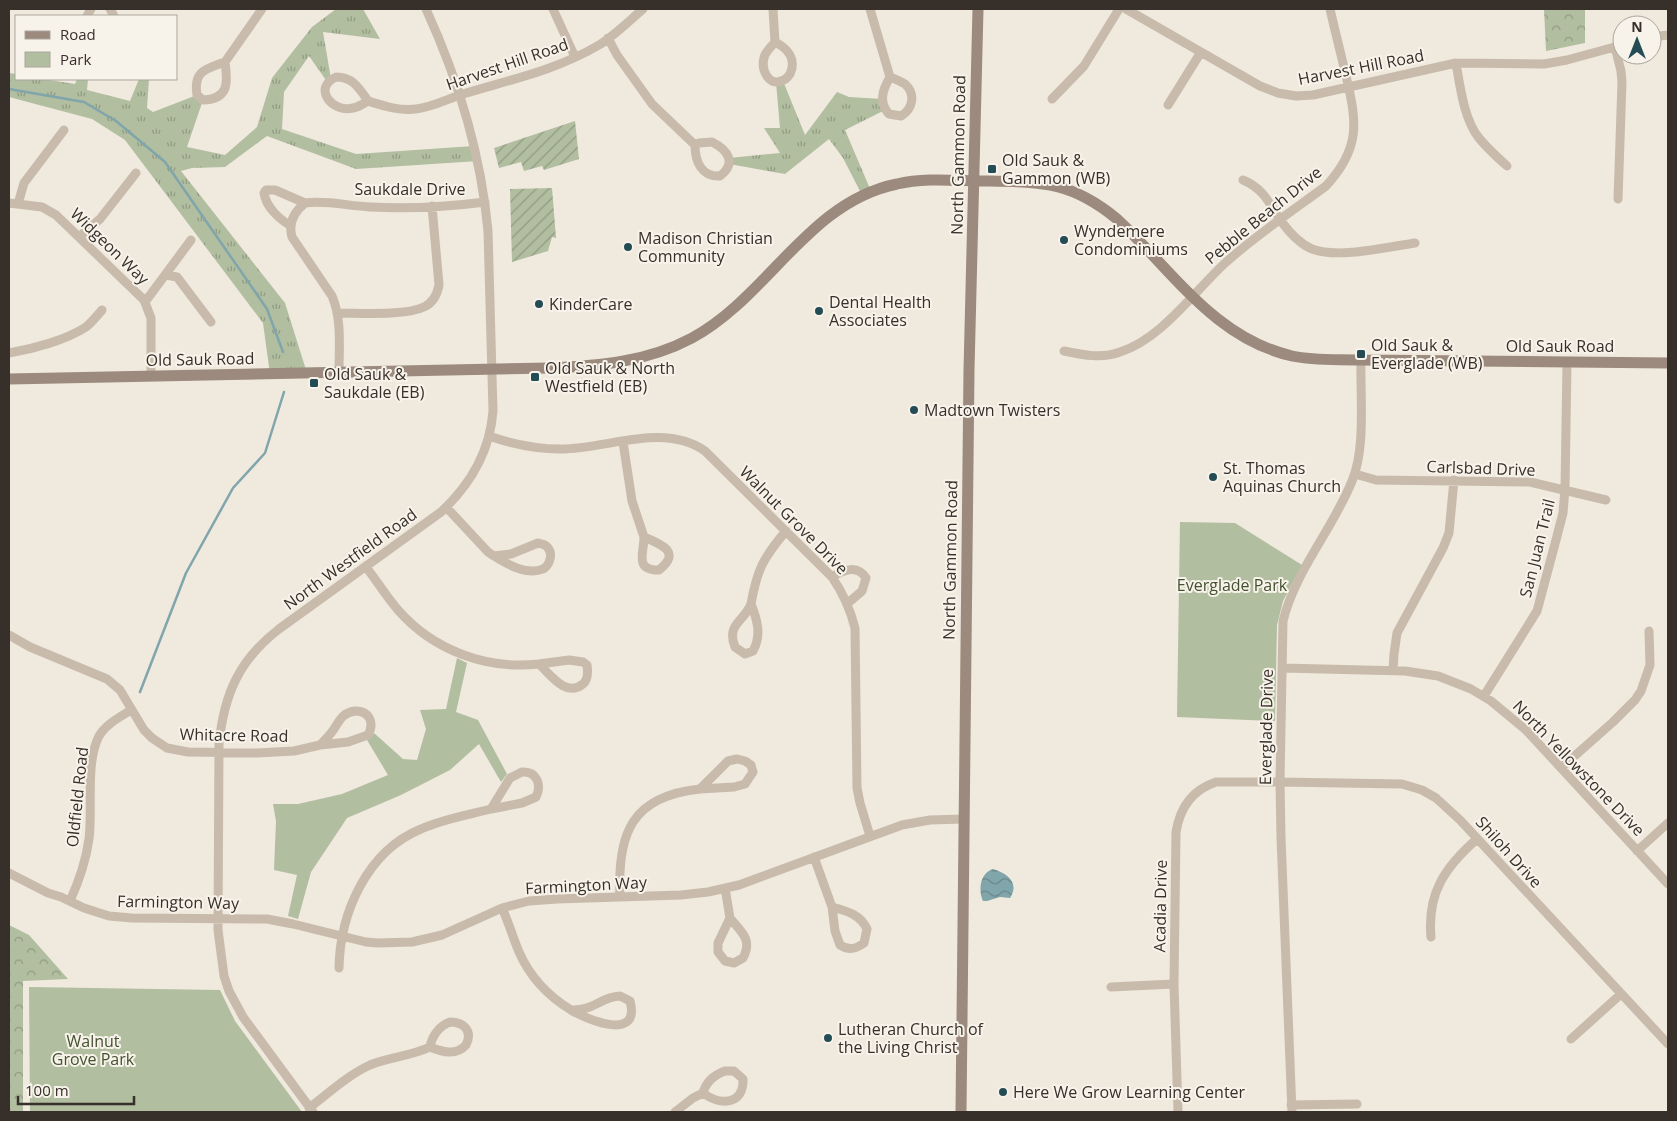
<svg xmlns="http://www.w3.org/2000/svg" width="1677" height="1121" font-family="'Open Sans',sans-serif">
	<style>
		.grass { fill: url(#grass-tufts) }
		.forest { fill: url(#forest-crowns) }
		.park { fill: #b1bea0 }
		.garden { fill: url(#garden-furrows) }
		.water { fill: url(#water-waves) }
		.lines { fill: none; stroke-linecap: round; stroke-linejoin: round }
		.stream { stroke: #80a5ab; stroke-width: 2.5 }
		.street { stroke: #c8bbab; stroke-width: 9 }
		.secondary { stroke: #9b8a7d; stroke-width: 11 }
		.poi-dot { fill: #234c54; stroke: #f8f3ea; stroke-width: 2 }
		.labels { text-anchor: middle; dominant-baseline: central; stroke-width: 4; stroke-linejoin: round; paint-order: stroke }
		.street-label { font-size: 16px; fill: #362f2a; stroke: #f8f3ea }
		.poi-label { font-size: 16px; fill: #362f2a; stroke: #f8f3ea; text-anchor: start }
		.park-label { font-size: 16px; fill: #435230; stroke: #f8f3ea }
	</style>
	<defs>
		<pattern id="grass-tufts" width="24" height="20" patternUnits="userSpaceOnUse" patternTransform="scale(1.25)"><rect width="24" height="20" fill="#b1bea0"/><path d="M3 7l-1-3M5 7V3M7 7l1-3M15 17l-1-3M17 17v-4M19 17l1-3" fill="none" stroke="#919b83"/></pattern>
		<pattern id="forest-crowns" width="20" height="18" patternUnits="userSpaceOnUse" patternTransform="scale(1.25)"><rect width="20" height="18" fill="#b1bea0"/><path d="M2 6a3 3 0 1 1 6 0M12 15a3 3 0 1 1 6 0" fill="none" stroke="#919b83"/></pattern>
		<pattern id="garden-furrows" width="10" height="10" patternUnits="userSpaceOnUse" patternTransform="scale(1.25)"><rect width="10" height="10" fill="#b1bea0"/><path d="M-1 1l2-2M0 10L10 0M9 11l2-2" fill="none" stroke="#919b83"/></pattern>
		<pattern id="water-waves" width="16" height="10" patternUnits="userSpaceOnUse" patternTransform="scale(1.25)"><rect width="16" height="10" fill="#80a5ab"/><path d="M0 5q4-4 8 0t8 0" fill="none" stroke="#6a878b"/></pattern>
	</defs>
	<rect width="100%" height="100%" fill="#f0e9de"/>
	<path class="grass" d="M336,9H363L380,39L323,32L331,79L328,83L309,56L284,92L282,129L356,154L474,146L478,161L356,169L267,136L225,167L192,168L181,171L285,303L307,373L270,374L263,323L125,140L92,119L9,97V73L16,74V79H43L75,84L77,79H88L87,90L130,101L139,79H149L147,108L153,112L197,95L203,100L187,147L225,155L257,127L272,78L312,27Z
		M783,81L805,135L837,92L849,97L882,99L885,110L845,130L871,191L862,195L843,158L829,139L785,174L729,164V158L780,153L764,128H780L776,82Z"/>
	<path class="forest" d="M1544,9H1585V43L1546,51Z
		M9,925L29,935L68,979L23,981V1112H9Z"/>
	<path class="park" d="M1180,522L1235,523L1302,565L1283,601L1277,625L1275,721L1177,717Z
		M457,658L467,663L456,712L478,720L507,774L501,782L479,744L450,770L401,795L347,818L311,872L298,919L288,916L297,875L274,870L276,821L273,804H298L342,794L388,775L367,740L374,733L403,759L417,760L426,729L420,710L446,709Z
		M29,987L220,990L235,1021L302,1112H30Z"/>
	<path class="garden" d="M575,121L579,159L544,170L542,166L524,171L521,162L499,168L494,148Z
		M552,188L556,238L552,237L548,251L512,262L510,189Z"/>
	<path class="water" d="M993,869C1007,873 1020,883 1010,898L1000,897L987,901H983C978,890 980,873 993,869Z"/>
	<g class="lines">
		<path class="stream" d="M9,89L84,102L116,121L165,162L267,309L283,352
			M140,692L186,573L233,488L265,453L284,392"/>
		<path class="street" d="M110,9L114,16
			M553,9L575,57
			M773,9L775,42
			M870,9L890,77
			M1126,9L1260,86L1278,93L1296,96L1313,95L1456,63L1544,64L1567,60L1622,45
			M87,16L91,9
			M1652,37L1668,35
			M608,38L617,55L652,104L695,145
			M775,42C787,48 797,59 790,74C788,77 786,80 781,81C768,86 761,69 764,58C765,52 771,47 775,42Z
			M1615,47L1621,71L1622,82L1618,199
			M225,62C228,83 229,99 203,100L197,95C193,71 206,69 225,62Z
			M225,62L262,9
			M1456,63C1460,86 1464,120 1479,138C1487,148 1497,157 1507,166
			M336,77C353,77 359,88 368,101C363,104 359,107 353,108C332,113 312,88 336,77Z
			M890,77C895,79 900,81 905,84C916,94 913,109 901,116L889,114C878,102 883,89 890,77Z
			M1052,99L1084,66L1119,9
			M368,101C384,106 399,111 416,109C433,107 447,99 463,94C509,80 557,70 599,45C615,35 629,21 643,9
			M1168,105L1201,52
			M712,142C728,150 737,163 720,176C701,177 695,161 695,145L699,143Z
			M1243,180C1264,189 1269,203 1281,221C1289,232 1300,244 1312,249C1338,259 1387,247 1415,243
			M9,203L42,207L56,215L144,300L151,318V376
			M305,203C294,212 288,223 292,237L332,296C342,319 339,347 339,372
			M305,203C327,200 348,206 370,207C408,209 447,207 485,202
			M18,204L24,183L64,130
			M291,226C279,219 266,207 264,193L266,190H275L305,203
			M79,237L100,219L136,173
			M166,275L177,277L211,322
			M145,302L191,240
			M338,313C360,313 405,316 424,307C433,303 437,295 439,285L432,206
			M1064,351C1083,355 1102,359 1120,352C1161,339 1193,293 1224,264C1255,236 1292,211 1326,186C1361,148 1357,122 1346,76C1341,54 1335,31 1330,9
			M9,353C33,349 66,340 86,327C92,322 97,316 102,310
			M489,436C512,444 536,449 561,449C608,449 663,422 705,451L832,577C843,593 850,608 855,628L857,788L860,803L870,836
			M623,442L632,501L644,537
			M1355,474L1376,480L1530,482L1606,500
			M446,507L488,552L494,556
			M644,537C661,544 682,552 659,570C634,570 644,553 644,537Z
			M538,543C541,544 546,544 548,548C553,554 550,565 543,569C527,576 507,564 494,556L511,554Z
			M366,567C377,581 386,596 398,610C433,650 486,670 539,664
			M832,577C844,570 857,564 866,578L862,591L848,603
			M751,604C757,619 762,635 753,651L745,654L735,647C726,624 744,622 751,604Z
			M751,604C757,570 763,558 786,531
			M9,635L30,647L107,679L120,690L144,730L152,738L167,748L188,752L257,753L294,751L320,745
			M569,660L583,662L587,665C588,672 588,680 583,684C566,698 550,674 539,664Z
			M1282,668L1405,671L1438,676L1471,689L1491,701L1526,730L1668,884
			M1393,670L1394,654L1397,633L1443,548L1449,533L1454,480
			M1484,696L1537,611L1556,540L1563,513L1565,489L1567,362
			M355,711C369,711 375,722 368,735L348,742L320,745C325,740 330,735 334,729C340,720 342,713 355,711Z
			M737,759L745,761L751,765L753,772L745,784L734,787L700,789L728,761Z
			M1561,768L1613,722L1635,700L1641,691L1650,665L1649,631
			M522,772C537,771 542,785 536,797L522,803L491,809L510,778Z
			M1637,851L1668,823
			M814,857L832,907
			M9,873L48,893L61,897L84,908L109,916L132,918L267,919L293,924L366,942L378,943L412,942L442,935L502,908L529,901L557,899L681,895L708,892L739,885L902,825L930,820L963,819
			M725,888L730,918
			M620,897C617,833 632,796 700,789
			M70,901C79,881 86,861 89,839C93,809 85,763 99,736C106,724 120,717 131,710
			M832,907C846,911 860,914 867,929L864,943C856,949 849,951 840,945L835,931Z
			M502,908C509,923 513,938 519,952C530,977 548,996 571,1010
			M730,918C741,932 753,939 743,958L734,963L725,961L718,952V943Z
			M1431,937C1427,893 1445,867 1477,839
			M339,968C340,913 367,851 421,829C443,819 467,815 491,809
			M1111,987L1174,984
			M620,996L630,1001C641,1042 588,1020 571,1010C594,1011 600,997 620,996Z
			M450,1022C464,1022 473,1031 466,1045C456,1056 442,1052 430,1047C432,1036 439,1026 450,1022Z
			M1571,1039L1621,994
			M725,1071H734L743,1079C744,1105 720,1106 703,1093C706,1082 714,1075 725,1071Z
			M1291,1105L1357,1104
			M309,1108C329,1093 348,1075 370,1065C390,1057 411,1056 430,1047
			M313,1112L243,1017L229,991L224,976L218,930L219,744C224,694 239,660 279,629L441,512C470,485 490,451 493,411L488,231C481,154 458,79 426,9
			M675,1112L693,1098L703,1093
			M1178,1112L1174,984L1176,832C1180,807 1192,790 1216,782H1280L1402,784L1422,790L1436,798L1460,820L1668,1044
			M1292,1112L1281,838L1280,782L1283,621C1295,571 1333,529 1352,481C1366,448 1360,397 1361,360"/>
		<path class="secondary" d="M9,379L549,368C599,366 647,362 692,338C768,297 808,202 897,184C926,177 958,181 987,181C1044,182 1072,182 1117,219C1173,271 1214,338 1292,356C1315,361 1338,359 1361,360L1668,363
			M961,1112L969,370L978,9"/>
	</g>
	<g class="poi-dot">
		<rect x="987" y="164" width="10" height="10" rx="2.5"/>
		<circle cx="1064" cy="240" r="5"/>
		<circle cx="628" cy="247" r="5"/>
		<circle cx="539" cy="304" r="5"/>
		<circle cx="819" cy="311" r="5"/>
		<rect x="1356" y="349" width="10" height="10" rx="2.5"/>
		<rect x="530" y="372" width="10" height="10" rx="2.5"/>
		<rect x="309" y="378" width="10" height="10" rx="2.5"/>
		<circle cx="914" cy="410" r="5"/>
		<circle cx="1213" cy="477" r="5"/>
		<circle cx="828" cy="1038" r="5"/>
		<circle cx="1003" cy="1092" r="5"/>
	</g>
	<g class="labels">
		<g class="street-label">
			<text transform="translate(507 64) rotate(-19)">Harvest Hill Road</text>
			<text transform="translate(1361 67) rotate(-11)">Harvest Hill Road</text>
			<text transform="translate(958 155) rotate(-89)">North Gammon Road</text>
			<text x="410" y="189">Saukdale Drive</text>
			<text transform="translate(1263 215) rotate(-39)">Pebble Beach Drive</text>
			<text transform="translate(110 246) rotate(44)">Widgeon Way</text>
			<text x="1560" y="346">Old Sauk Road</text>
			<text transform="translate(200 359) rotate(-1)">Old Sauk Road</text>
			<text transform="translate(1481 468) rotate(2)">Carlsbad Drive</text>
			<text transform="translate(794 520) rotate(45)">Walnut Grove Drive</text>
			<text transform="translate(1537 548) rotate(-76)">San Juan Trail</text>
			<text transform="translate(350 559) rotate(-36)">North Westfield Road</text>
			<text transform="translate(950 560) rotate(-89)">North Gammon Road</text>
			<text transform="translate(1266 727) rotate(-89)">Everglade Drive</text>
			<text transform="translate(234 735) rotate(1)">Whitacre Road</text>
			<text transform="translate(1579 768) rotate(46)">North Yellowstone Drive</text>
			<text transform="translate(77 797) rotate(-84)">Oldfield Road</text>
			<text transform="translate(1509 852) rotate(48)">Shiloh Drive</text>
			<text transform="translate(586 885) rotate(-3)">Farmington Way</text>
			<text transform="translate(178 902) rotate(1)">Farmington Way</text>
			<text transform="translate(1160 906) rotate(-89)">Acadia Drive</text>
		</g>
		<g class="poi-label">
			<text x="1002" y="160">Old Sauk &amp;<tspan x="1002" dy="18">Gammon (WB)</tspan></text>
			<text x="1074" y="231">Wyndemere<tspan x="1074" dy="18">Condominiums</tspan></text>
			<text x="638" y="238">Madison Christian<tspan x="638" dy="18">Community</tspan></text>
			<text x="829" y="302">Dental Health<tspan x="829" dy="18">Associates</tspan></text>
			<text x="549" y="304">KinderCare</text>
			<text x="1371" y="345">Old Sauk &amp;<tspan x="1371" dy="18">Everglade (WB)</tspan></text>
			<text x="545" y="368">Old Sauk &amp; North<tspan x="545" dy="18">Westfield (EB)</tspan></text>
			<text x="324" y="374">Old Sauk &amp;<tspan x="324" dy="18">Saukdale (EB)</tspan></text>
			<text x="924" y="410">Madtown Twisters</text>
			<text x="1223" y="468">St. Thomas<tspan x="1223" dy="18">Aquinas Church</tspan></text>
			<text x="838" y="1029">Lutheran Church of<tspan x="838" dy="18">the Living Christ</tspan></text>
			<text x="1013" y="1092">Here We Grow Learning Center</text>
		</g>
		<g class="park-label">
			<text x="1232" y="585">Everglade Park</text>
			<text x="93" y="1041">Walnut<tspan x="93" dy="18">Grove Park</tspan></text>
		</g>
	</g>
	<rect width="1677" height="1121" fill="none" stroke="#362f2a" stroke-width="20"/>
	<rect x="15" y="15" width="162" height="65" fill="#f8f3ea" stroke="#aaa59d"/>
	<rect x="25" y="31" width="25" height="8" fill="#9b8a7d" stroke="#aaa59d"/>
	<text x="60" y="40" font-size="15" fill="#362f2a">Road</text>
	<rect x="25" y="52" width="25" height="15" fill="#b1bea0" stroke="#aaa59d"/>
	<text x="60" y="65" font-size="15" fill="#362f2a">Park</text>
	<g transform="translate(1637 40)"><circle r="24" fill="#f8f3ea" stroke="#aaa59d"/>
	<path d="M0-4L9 19L0 12L-9 19Z" fill="#234c54"/>
	<text y="-8" font-size="14" font-weight="bold" text-anchor="middle" fill="#362f2a">N</text>
	</g>
	<path d="M18 1096v8h116v-8" fill="none" stroke="#362f2a" stroke-width="2.5"/>
	<text x="25" y="1096" font-size="15" fill="#362f2a" stroke="#f8f3ea" stroke-width="4" paint-order="stroke">100 m</text>
</svg>
